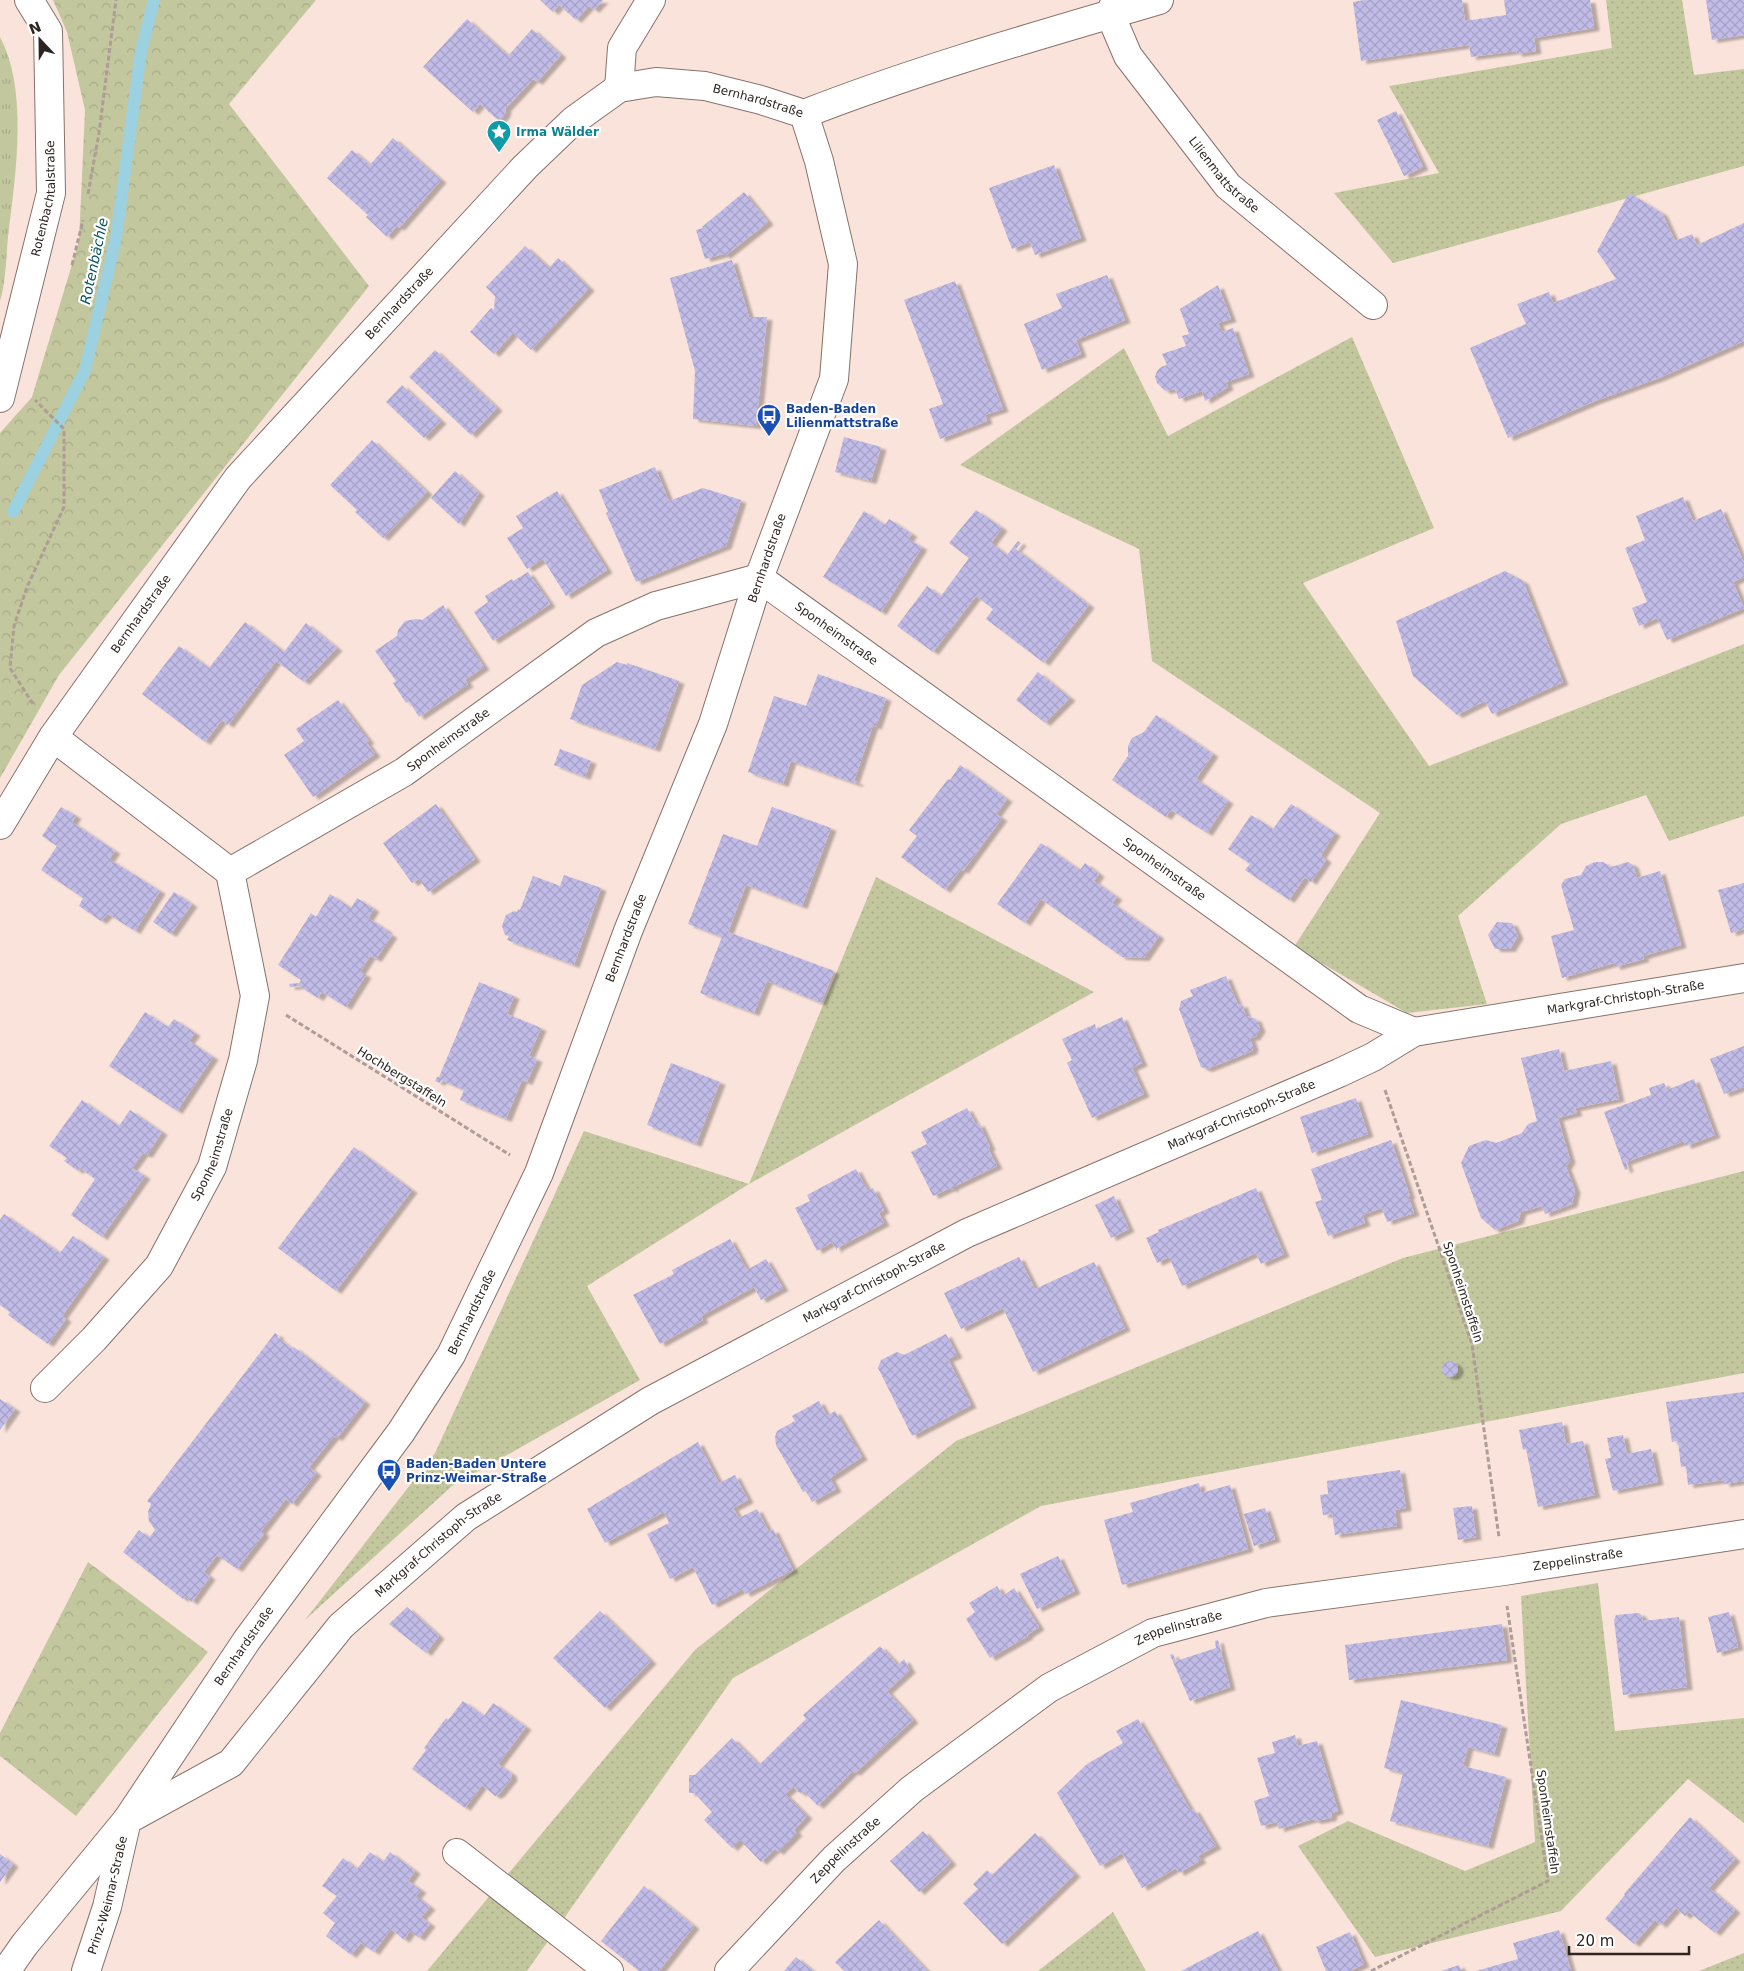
<svg xmlns="http://www.w3.org/2000/svg" width="1744" height="1971" font-family="'DejaVu Sans',sans-serif">
	<style>
		.grass { fill: url(#grass-dots) }
		.forest { fill: url(#forest-crowns) }
		.park { fill: url(#park-tufts) }
		.lines { fill: none; stroke-linecap: round; stroke-linejoin: round }
		.stream { stroke: #9bd1e0; stroke-width: 12 }
		.building { fill: url(#building-cross-hatch); filter: url(#shadow) }
		.minor-casing { stroke: #86726b; stroke-width: 30 }
		.path { stroke: #ae9c96; stroke-width: 3; stroke-dasharray: 5 2.5; stroke-linecap: butt }
		.minor { stroke: #fff; stroke-width: 28 }
		.labels { text-anchor: middle; dominant-baseline: central; stroke-width: 4.5; stroke-linejoin: round; paint-order: stroke }
		.street-label { font-size: 12px; fill: #2d2522; stroke: #fff }
		.culture-label { font-size: 12px; font-weight: bold; fill: #0d838f; stroke: #fff; text-anchor: start }
		.transit-label { font-size: 12px; font-weight: bold; fill: #164399; stroke: #fff; text-anchor: start }
		.water-label { font-size: 14px; font-style: italic; fill: #055363; stroke: #fff }
	</style>
	<defs>
		<pattern id="grass-dots" width="8" height="8" patternUnits="userSpaceOnUse" patternTransform="scale(1.25)"><rect width="8" height="8" fill="#c3c79e"/><path d="M2 2h.1M6 6h.1" fill="none" stroke="#a8ab88" stroke-width="1.8" stroke-linecap="round"/></pattern>
		<pattern id="forest-crowns" width="20" height="18" patternUnits="userSpaceOnUse" patternTransform="scale(1.25)"><rect width="20" height="18" fill="#c3c79e"/><path d="M2 6a3 3 0 1 1 6 0M12 15a3 3 0 1 1 6 0" fill="none" stroke="#a8ab88"/></pattern>
		<pattern id="park-tufts" width="24" height="20" patternUnits="userSpaceOnUse" patternTransform="scale(1.25)"><rect width="24" height="20" fill="#c3c79e"/><path d="M3 7l-1-3M5 7V3M7 7l1-3M15 17l-1-3M17 17v-4M19 17l1-3" fill="none" stroke="#a8ab88"/></pattern>
		<pattern id="building-cross-hatch" width="8" height="8" patternUnits="userSpaceOnUse" patternTransform="scale(1.25)"><rect width="8" height="8" fill="#c1bce7"/><path d="M0 0l8 8M0 8l8-8" fill="none" stroke="#a6a1c6"/></pattern>
		<filter id="shadow"><feDropShadow dx="5.5" dy="3" stdDeviation="1" flood-color="#0004"/></filter>
	</defs>
	<rect width="100%" height="100%" fill="#fae3db"/>
	<path class="grass" d="M1606,0H1682L1694,75L1744,69V166L1393,263L1334,193L1439,173L1389,86L1612,48Z
		M1352,337L1434,528L1303,583L1429,766L1744,644V816L1669,841L1646,795L1561,824L1458,916L1487,1004L1407,1013L1294,947L1380,813L1152,661L1139,549L960,465L1124,348L1168,436Z
		M876,877L1094,992L749,1184L587,1286L640,1380L452,1486L305,1620L435,1453L584,1131L749,1184Z
		M1744,1171V1373L1041,1506L733,1678L527,1971H427L695,1650L956,1441L1403,1258Z
		M1598,1583L1615,1731L1744,1718V1823L1688,1779L1561,1911L1375,1957L1298,1846L1348,1821L1465,1871L1535,1842L1521,1596Z
		M1113,1912L1146,1971H1038Z
		M1744,1953V1971H1699Z"/>
	<path class="forest" d="M53,0H316L229,104L369,286L59,675L0,778V433L32,397L79,241L85,110L67,32Z
		M88,1562L208,1652L76,1816L0,1756V1733Z"/>
	<path class="park" d="M0,37C29,91 15,178 8,237C6,258 6,281 0,301Z"/>
	<g class="lines">
		<path class="stream" d="M13,512L85,370L116,238L141,51L154,0"/>
	</g>
	<path class="building" d="M540,0H603L594,10L589,6L576,20L559,5L553,12Z
		M1364,0H1462L1465,21L1506,15L1504,0H1590L1594,28L1534,38L1536,51L1517,54L1516,51L1471,57L1469,45L1361,61L1353,2Z
		M1706,0H1744V35L1712,40Z
		M467,19L508,56L532,29L561,55L537,82L533,79L506,108L505,114L499,121L480,104L473,112L423,67Z
		M1396,111L1423,167L1404,176L1377,120Z
		M393,138L441,180L399,228L397,226L387,237L366,217L368,215L327,178L352,150L370,165Z
		M1054,165L1081,238L1035,255L1030,242L1012,249L989,188Z
		M744,192L768,222L725,256L723,254L705,259L696,230L703,228L702,227Z
		M1629,193L1662,213L1675,241L1692,234L1697,245L1744,223V341L1659,378L1595,401L1508,438L1470,348L1526,324L1517,304L1549,292L1553,303L1616,279L1597,251Z
		M525,246L549,268L558,258L589,288L531,350L513,333L494,354L470,332L491,308L494,310L495,296L486,287Z
		M732,260L749,317H767L756,426L693,419L695,371L670,278Z
		M1107,275L1125,320L1076,340L1081,354L1042,370L1024,324L1062,308L1056,294Z
		M955,281L1003,409L985,415L987,421L940,439L929,409L943,404L904,300Z
		M1218,285L1231,319L1218,323L1222,332L1233,328L1249,374L1226,382L1228,387L1205,401L1202,391L1179,399L1175,389L1165,391L1157,383L1155,377L1157,371L1161,367L1167,365L1162,354L1186,346L1182,336L1189,334L1180,309Z
		M435,350L497,408L471,435L409,377Z
		M402,385L441,421L424,438L386,402Z
		M844,437L881,447L871,481L835,472Z
		M372,440L427,492L383,538L355,512L357,510L330,485Z
		M655,467L669,501L703,488L741,500L726,546L636,582L606,513L608,512L599,490Z
		M455,471L479,493L459,524L431,498Z
		M557,491L607,570L566,596L543,559L527,569L507,538L523,528L516,516Z
		M1683,497L1693,521L1721,509L1744,563V577L1733,582L1744,608L1667,640L1657,618L1639,626L1632,608L1647,602L1625,548L1645,540L1636,516Z
		M976,510L1002,528L991,543L1007,555L1018,541L1021,543L1016,549L1089,605L1044,663L986,619L993,609L976,596L933,652L897,626L927,586L941,596L969,558L949,543Z
		M864,511L885,525L889,519L912,534L908,539L922,547L881,612L823,577Z
		M1505,571L1523,581L1563,682L1492,714L1485,701L1457,715L1413,676L1396,621Z
		M528,572L550,604L493,641L474,612L488,602L485,596L512,579L513,581Z
		M443,605L484,667L465,680L468,684L419,717L409,701L406,703L393,683L396,681L375,651L397,636L398,630L405,621L416,619L422,620Z
		M245,622L284,652L306,623L337,648L304,682L276,661L228,725L222,720L205,742L142,694L179,646L209,668Z
		M617,662L627,665V663L679,681L655,749L570,719L582,685Z
		M1038,672L1070,698L1045,723L1016,700Z
		M818,674L886,698L876,727L873,725L854,781L858,782L857,784L791,761L783,784L748,772L774,696L806,706Z
		M338,700L369,741L366,742L375,754L313,797L284,755L304,741L296,729Z
		M1156,715L1213,754L1196,779L1228,801L1207,833L1171,810L1166,817L1112,780L1128,756V746L1132,738L1144,732Z
		M560,749L591,761L585,777L554,765Z
		M960,765L1007,799L996,814L1002,818L963,871L961,869L945,890L901,857L917,836L909,830L948,779L950,780Z
		M436,804L475,859L428,892L419,879L412,883L383,843Z
		M1291,804L1335,833L1321,855L1326,860L1311,882L1305,877L1289,900L1245,870L1250,864L1228,849L1251,815L1273,829Z
		M61,807L76,816L72,822L115,851L109,859L160,891L135,931L108,914L101,921L79,906L83,898L41,870L57,846L42,836Z
		M772,807L831,828L802,906L746,885L728,932L834,971L821,1003L767,981L754,1013L700,993L722,937L688,924L723,834L757,846Z
		M1041,843L1080,870L1085,863L1099,874L1094,881L1117,897L1112,903L1159,936L1144,958L1122,957L1041,899L1025,923L997,904Z
		M1595,862H1603L1611,867L1628,862L1633,865L1637,878L1660,871L1681,945L1643,956L1644,959L1615,967L1614,963L1562,978L1551,936L1574,930L1561,885L1565,879L1581,875L1586,866Z
		M564,875L601,888L574,965L507,940L509,936L505,935L502,926L506,915L514,911L517,912L518,909L520,910L533,876L560,886Z
		M1744,883V929L1731,933L1718,890Z
		M174,892L192,904L171,934L153,922Z
		M330,894L351,908L357,898L374,909L368,918L387,930L386,932L392,935L376,959L370,956L360,972L366,975L346,1007L322,992L318,998L299,986L290,987L289,984L299,983L301,980L278,965L311,913L316,917Z
		M1497,922L1512,923L1518,936L1510,949H1495L1488,935Z
		M1226,976L1238,1005L1242,1004L1246,1016L1256,1019L1260,1029L1255,1037L1250,1038L1253,1047L1252,1051L1207,1069L1201,1067L1179,1009L1181,1001L1193,996L1190,990Z
		M479,982L514,996L507,1014L541,1028L529,1056L537,1059L527,1082L522,1080L506,1119L460,1100L464,1090L441,1080L440,1083L435,1081L437,1077H439Z
		M145,1012L168,1027L174,1019L195,1033L189,1041L213,1057L177,1111L109,1066Z
		M1122,1017L1142,1063L1132,1068L1144,1094L1092,1118L1067,1063L1072,1060L1062,1039L1095,1024L1096,1029Z
		M1744,1046V1087L1724,1094L1710,1059Z
		M1559,1049L1564,1071L1611,1061L1619,1099L1575,1108L1577,1113L1558,1118L1570,1160L1566,1167L1575,1190L1572,1204L1545,1214L1542,1206L1521,1212L1518,1221L1495,1230L1481,1218L1461,1163L1469,1146L1486,1140L1496,1143L1522,1133L1528,1124L1537,1121L1521,1058Z
		M671,1063L720,1082L696,1144L647,1125Z
		M1694,1079L1715,1135L1686,1146L1684,1141L1626,1162L1628,1169L1625,1170L1604,1112L1651,1095L1649,1088L1664,1083L1667,1090Z
		M1356,1098L1368,1134L1312,1153L1300,1117Z
		M82,1100L119,1126L130,1110L162,1132L147,1155L143,1153L132,1168L145,1176L102,1237L71,1215L95,1179L80,1168L78,1171L64,1161L67,1158L49,1146Z
		M967,1108L976,1125L979,1123L990,1147L988,1148L997,1166L953,1187V1190L950,1188L933,1196L911,1152L927,1144L921,1132Z
		M1391,1140L1410,1196H1408L1414,1213L1387,1222L1382,1208L1362,1215L1365,1223L1328,1236L1315,1202L1322,1200L1311,1169Z
		M354,1147L412,1190L336,1291L278,1248Z
		M856,1169L868,1191L873,1188L884,1210L879,1213L884,1223L837,1248V1251L832,1242L817,1251L795,1208L810,1201L807,1195Z
		M1256,1188L1284,1254L1261,1264L1256,1253L1182,1286L1169,1257L1157,1263L1146,1238L1159,1232L1158,1230Z
		M1114,1196L1129,1229L1111,1238L1095,1205Z
		M4,1214L60,1253L73,1236L104,1257L62,1316L66,1319L48,1344L8,1315L10,1312L0,1305V1220Z
		M730,1239L747,1270L766,1259L783,1288L761,1300L754,1287L701,1316L703,1320L660,1344L633,1295L674,1274L672,1270Z
		M1019,1257L1035,1289L1094,1262L1125,1328L1033,1372L1003,1308L961,1329L944,1293Z
		M275,1333L279,1336L277,1337L292,1349L294,1347L365,1402L337,1438L334,1436L309,1467L316,1473L292,1504L286,1499L261,1531L264,1534L237,1569L217,1555L204,1572L210,1577L192,1602L185,1596L183,1599L123,1552L139,1530L149,1538L155,1530L149,1521L148,1512L151,1504L147,1501Z
		M946,1334L957,1355L948,1359L971,1405L912,1436L878,1368L881,1360L897,1352L904,1355Z
		M1442 1369a8 8 0 1 1 16 0a8 8 0 1 1-16 0Z
		M1744,1392V1481L1724,1484V1480L1688,1485L1686,1466L1681,1467L1678,1441L1672,1442L1666,1402Z
		M0,1399L15,1409L0,1430Z
		M819,1401L827,1416L835,1411L862,1457L830,1478L836,1489L812,1502L806,1491L803,1492L776,1445L775,1437L777,1431L795,1421L792,1416Z
		M1562,1422L1566,1444L1583,1441L1595,1495L1538,1507L1526,1449L1523,1450L1519,1430Z
		M1623,1435L1627,1454L1651,1449L1658,1482L1613,1491L1605,1459L1611,1458L1607,1438Z
		M698,1442L719,1483L735,1475L748,1500L733,1508L739,1518L757,1509L769,1532L773,1529L793,1570L745,1594L743,1589L712,1605L693,1567L670,1579L647,1534L669,1523L664,1512L605,1543L587,1509Z
		M1400,1470L1406,1508L1395,1510L1397,1526L1335,1535L1332,1514L1323,1515L1320,1495L1328,1494L1327,1481Z
		M1199,1483L1201,1493L1230,1485L1248,1549L1122,1585L1104,1520L1133,1512L1130,1503Z
		M1472,1506L1476,1537L1458,1540L1453,1508Z
		M1265,1508L1275,1539L1254,1546L1244,1514Z
		M1058,1556L1075,1591L1037,1609L1020,1574Z
		M997,1586L1003,1596L1014,1588L1039,1627L1027,1635L1028,1636L990,1658L966,1619L975,1612L969,1603Z
		M407,1607L439,1636L426,1653L389,1624Z
		M600,1611L651,1661L605,1708L553,1658Z
		M1729,1612L1738,1647L1717,1653L1708,1617Z
		M1639,1613L1642,1616L1643,1621L1679,1617L1687,1687L1623,1695L1614,1620L1616,1615Z
		M1502,1624L1507,1660L1349,1680L1345,1645Z
		M1218,1640L1230,1687L1190,1701L1170,1655L1173,1654L1176,1661L1216,1648L1215,1641Z
		M880,1646L898,1665L904,1659L910,1670L887,1691L913,1720L855,1773L853,1771L818,1806L803,1791L801,1794L793,1787L785,1794L807,1816L794,1830L797,1833L778,1852L775,1849L761,1862L740,1840L732,1848L704,1820L712,1812L694,1793H689V1775H695L732,1738L759,1765L806,1719L803,1715Z
		M1401,1700L1502,1725L1494,1754L1468,1747L1463,1766L1506,1777L1488,1846L1390,1821L1403,1773L1384,1768Z
		M463,1701L484,1716L493,1703L526,1727L498,1764L511,1773L512,1778L499,1794L495,1796L482,1785L465,1808L412,1769L426,1750L424,1748L446,1718L448,1720Z
		M1138,1719L1191,1811L1194,1809L1216,1846L1198,1856L1201,1860L1179,1873L1176,1868L1142,1888L1122,1853L1100,1866L1057,1793L1087,1764L1123,1743L1116,1731Z
		M1295,1735L1298,1746L1317,1741L1338,1811L1332,1813L1331,1818L1316,1821L1313,1819L1279,1829L1277,1822L1261,1826L1254,1801L1269,1796L1257,1758L1275,1753L1272,1742Z
		M1690,1817L1735,1859L1709,1888L1735,1910L1715,1933L1689,1912L1685,1916L1676,1908L1661,1925L1655,1920L1634,1944L1605,1919L1625,1895L1624,1894Z
		M923,1831L951,1862L919,1892L890,1861Z
		M1035,1833L1075,1874L1002,1944L963,1903L978,1889L973,1884L987,1870L992,1875Z
		M370,1852L383,1862L390,1852L415,1871L408,1881L421,1890L416,1896L430,1907L421,1917L430,1924L419,1938L410,1931L404,1940L391,1929L374,1952L361,1943L351,1955L326,1936L335,1923L323,1913L337,1896L322,1886L343,1858L357,1869Z
		M0,1854L13,1864L0,1882Z
		M644,1886L694,1926L659,1971H639L601,1941Z
		M879,1920L927,1971H844L835,1962Z
		M1559,1930L1571,1971H1476L1518,1959L1513,1943Z
		M1258,1931L1278,1971H1181Z
		M1350,1932L1364,1964L1350,1971H1326L1316,1947Z
		M796,1957L813,1971H784Z
		M1459,1965L1461,1971H1441Z"/>
	<g class="lines">
		<defs>
			<g id="minor">
				<path id="s1" d="M1116,0L1110,14L1128,56L1228,186L1373,305"/>
				<path d="M619,88L622,48L651,0"/>
				<path d="M804,114C919,69 1040,35 1159,0"/>
				<path id="s2" d="M0,398L51,193L48,31L29,0"/>
				<path id="s3" d="M53,737L230,872L404,772L596,633L656,606L759,578L1359,1009L1414,1032"/>
				<path id="s4" d="M0,825L53,737L238,478L525,167L573,121L619,88L656,82L705,86L761,100L804,114L819,161L843,264L834,379L759,578L713,724L628,931L539,1173L451,1355L401,1432L247,1640L127,1820L25,1944L6,1971"/>
				<path id="s5" d="M45,1388L94,1339L159,1266L212,1167L243,1060L255,996L230,872"/>
				<path d="M457,1853L609,1971"/>
				<path id="s6" d="M86,1971L107,1907L127,1820L231,1763L341,1626L466,1517L650,1401L967,1233L1339,1073L1373,1057L1414,1032L1744,978"/>
				<path id="s7" d="M729,1971L834,1859L912,1789L1049,1688L1153,1633L1266,1603L1504,1571L1744,1534"/>
			</g>
		</defs>
		<use href="#minor" class="minor-casing"/>
		<path class="path" d="M88,194L99,133L116,0
			M72,265L83,220
			M33,704L10,668L14,626L27,587L64,507V429L35,400
			M286,1015L510,1155
			M1385,1090L1472,1344L1499,1537
			M1371,1971L1548,1881L1507,1606"/>
		<use href="#minor" class="minor"/>
	</g>
	<defs>
		<symbol id="sight-pin" viewBox="-11 -11 22 30"><path d="M0 17L-7.5 6A9.5 9.5 0 1 1 7.5 6Z" fill="#0f9aa8" stroke="#fff"/><path d="M0-6L1.8-2.2L6-1.7L2.9 1.2L3.7 5.4L0 3.3L-3.7 5.4L-2.9 1.2L-6-1.7L-1.8-2.2Z" fill="#fff"/></symbol>
		<symbol id="bus-pin" viewBox="-11 -11 22 30"><path d="M0 17L-7.5 6A9.5 9.5 0 1 1 7.5 6Z" fill="#1a4fb4" stroke="#fff"/><path d="M-5-6H5V4H4V6H2V4H-2V6H-4V4H-5ZM-3.5-4V0h7V-4ZM-3.5 1.2v1.5H-2V1.2ZM2 1.2v1.5H3.5V1.2Z" fill="#fff"/></symbol>
	</defs>
	<g fill-rule="evenodd">
		<use href="#sight-pin" x="485" y="118" width="28" height="38"/>
		<use href="#bus-pin" x="755" y="402" width="28" height="38"/>
		<use href="#bus-pin" x="375" y="1457" width="28" height="38"/>
	</g>
	<g class="labels">
		<g class="street-label">
			<text stroke="none"><textPath href="#s4" startOffset="1109">Bernhardstraße</textPath></text>
			<text stroke="none"><textPath href="#s1" startOffset="214">Lilienmattstraße</textPath></text>
			<text stroke="none"><textPath href="#s2" startOffset="205">Rotenbachtalstraße</textPath></text>
			<text stroke="none"><textPath href="#s4" startOffset="659">Bernhardstraße</textPath></text>
			<text transform="translate(767 558) rotate(-71)">Bernhardstraße</text>
			<text stroke="none"><textPath href="#s4" startOffset="254">Bernhardstraße</textPath></text>
			<text stroke="none"><textPath href="#s3" startOffset="928">Sponheimstraße</textPath></text>
			<text stroke="none"><textPath href="#s3" startOffset="478">Sponheimstraße</textPath></text>
			<text stroke="none"><textPath href="#s3" startOffset="1332">Sponheimstraße</textPath></text>
			<text transform="translate(626 938) rotate(-69)">Bernhardstraße</text>
			<text stroke="none"><textPath href="#s6" startOffset="1898">Markgraf-Christoph-Straße</textPath></text>
			<text transform="translate(402 1077) rotate(32)">Hochbergstaffeln</text>
			<text stroke="none"><textPath href="#s6" startOffset="1492">Markgraf-Christoph-Straße</textPath></text>
			<text stroke="none"><textPath href="#s5" startOffset="291">Sponheimstraße</textPath></text>
			<text stroke="none"><textPath href="#s6" startOffset="1088">Markgraf-Christoph-Straße</textPath></text>
			<text transform="translate(1463 1292) rotate(72)">Sponheimstaffeln</text>
			<text transform="translate(472 1312) rotate(-64)">Bernhardstraße</text>
			<text stroke="none"><textPath href="#s6" startOffset="578">Markgraf-Christoph-Straße</textPath></text>
			<text stroke="none"><textPath href="#s7" startOffset="978">Zeppelinstraße</textPath></text>
			<text stroke="none"><textPath href="#s7" startOffset="572">Zeppelinstraße</textPath></text>
			<text transform="translate(244 1646) rotate(-55)">Bernhardstraße</text>
			<text transform="translate(1548 1822) rotate(82)">Sponheimstaffeln</text>
			<text stroke="none"><textPath href="#s7" startOffset="168">Zeppelinstraße</textPath></text>
			<text stroke="none"><textPath href="#s6" startOffset="79">Prinz-Weimar-Straße</textPath></text>
		</g>
		<g class="culture-label">
			<text x="516" y="132">Irma Wälder</text>
		</g>
		<g class="transit-label">
			<text x="786" y="409">Baden-Baden<tspan x="786" dy="14">Lilienmattstraße</tspan></text>
			<text x="406" y="1464">Baden-Baden Untere<tspan x="406" dy="14">Prinz-Weimar-Straße</tspan></text>
		</g>
		<g class="water-label">
			<text transform="translate(94 261) rotate(-78)">Rotenbächle</text>
		</g>
	</g>
	<g transform="translate(40 40) rotate(338)" stroke="#ffffff" stroke-width="4" paint-order="stroke">
	<path d="M0-4L9 19L0 12L-9 19Z" fill="#2d2522"/>
	<text y="-8" font-size="14" font-weight="bold" text-anchor="middle" fill="#2d2522">N</text>
	</g>
	<path d="M1569 1946v8h120v-8" fill="none" stroke="#2d2522" stroke-width="2.5"/>
	<text x="1576" y="1946" font-size="15" fill="#2d2522" stroke="#ffffff" stroke-width="4" paint-order="stroke">20 m</text>
</svg>
